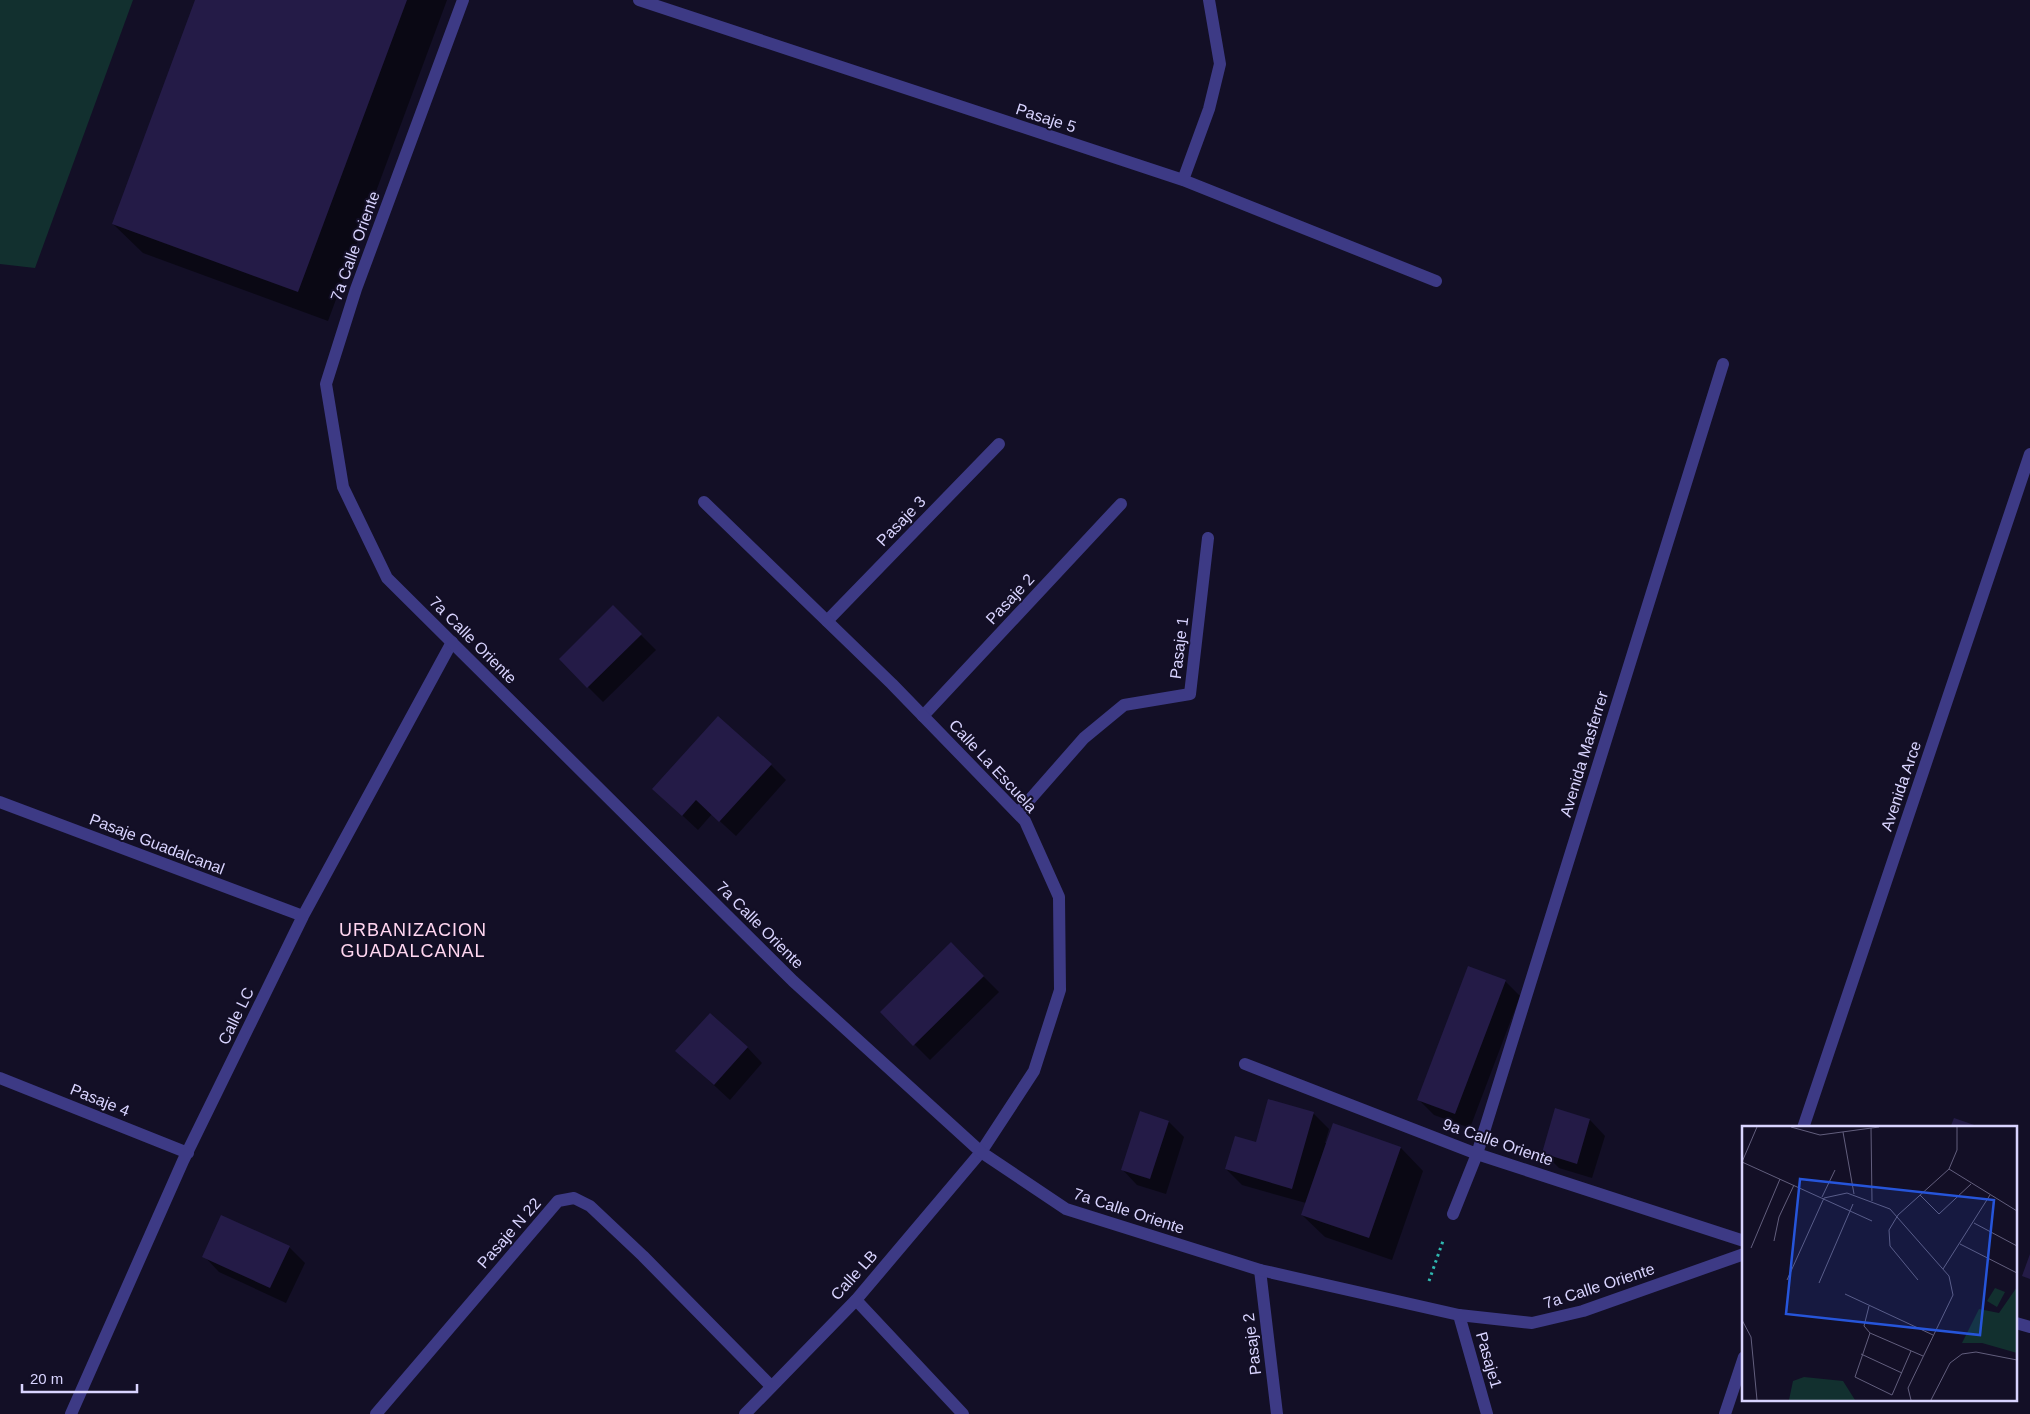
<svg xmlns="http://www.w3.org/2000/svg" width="2030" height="1414" font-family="Helvetica,sans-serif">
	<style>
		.green { fill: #12302f }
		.shadow { fill: #0007 }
		.building { fill: #241b47 }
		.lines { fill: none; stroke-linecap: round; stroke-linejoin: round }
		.path { stroke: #2fb8b0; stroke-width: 3; stroke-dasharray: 2.5 4; stroke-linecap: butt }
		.service { stroke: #3d3a85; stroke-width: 12 }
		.pedestrian { stroke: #3d3a85; stroke-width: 12 }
		.minor { stroke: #3d3a85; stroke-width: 12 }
		.tertiary { stroke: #3d3a85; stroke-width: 12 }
		.labels { text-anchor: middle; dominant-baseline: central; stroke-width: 4; stroke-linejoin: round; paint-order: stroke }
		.street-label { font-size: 16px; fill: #d9d4ff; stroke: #130f26 }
		.neighbourhood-label { font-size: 18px; letter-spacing: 1px; fill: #ffd6f0; stroke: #130f26 }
		.inset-road { fill: none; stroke: #625e7d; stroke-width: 1 }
		.view { fill: #2655da; fill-opacity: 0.15; stroke: #2655da; stroke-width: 2.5 }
		.inset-edge { fill: none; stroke: #d9d4ff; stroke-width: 2.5 }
	</style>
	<rect width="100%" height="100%" fill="#130f26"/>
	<path class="green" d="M0,0H133L35,268L0,264Z"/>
	<path class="shadow" d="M197,0H447L328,321L143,253L113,224Z
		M613,607L656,650L603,702L560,659Z
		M771,765L786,780L736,836L712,814L698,830L654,789Z
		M951,944L999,992L930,1060L882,1012Z
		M1505,981L1520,996L1470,1128L1434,1115L1418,1099Z
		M747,1047L762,1063L730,1100L677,1051Z
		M1556,1110L1590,1120L1605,1136L1592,1178L1559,1168L1543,1152Z
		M1141,1113L1169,1122L1184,1137L1166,1194L1137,1185L1122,1169Z
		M1314,1114L1329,1129L1325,1143L1401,1148L1423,1171L1392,1260L1325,1237L1302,1215L1306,1203L1242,1185L1226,1169L1257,1144Z
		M289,1247L305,1263L286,1303L219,1272L204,1256Z"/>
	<path class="building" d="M195,0H407L298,292L112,224Z
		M613,605L642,634L587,688L559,659Z
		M718,716L772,764L719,822L696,800L682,816L652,789Z
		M951,942L984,976L913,1046L880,1012Z
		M1468,966L1506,980L1455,1114L1417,1100Z
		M710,1013L748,1047L714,1085L675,1051Z
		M1268,1099L1314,1112L1292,1189L1225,1169L1235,1136L1256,1142Z
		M1555,1108L1590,1119L1577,1164L1542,1153Z
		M1140,1111L1169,1121L1150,1179L1121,1170Z
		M1954,1118L1980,1127V1128H1950Z
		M1333,1123L1401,1147L1369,1238L1301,1215Z
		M221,1215L290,1246L270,1288L202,1257Z
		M2030,1254V1279L2022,1276Z"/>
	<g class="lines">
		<path class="path" d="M1429,1281L1444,1238"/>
		<path class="service" d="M856,1300L963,1414"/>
		<path class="pedestrian" d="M827,621L999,444
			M923,716L1121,504
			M1018,813L1084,738L1124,705L1190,694L1208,538"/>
		<path class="minor" d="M639,0L1183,180L1436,281
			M1183,180L1209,109L1220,64L1209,0
			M704,502L892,684L1025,821L1059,897L1060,990L1034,1071L981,1152L856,1300L745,1414
			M0,802L303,916
			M1245,1064L1477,1154L1744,1241
			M0,1078L188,1153
			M1803,1128L2030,454
			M1453,1214L1477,1154L1723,364
			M1260,1270L1277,1414
			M1459,1315L1487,1414
			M71,1414L183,1161L303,916L452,642
			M376,1414L558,1201L574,1198L590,1206L643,1256L771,1386
			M1725,1414L1744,1357"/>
		<path class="tertiary" d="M463,0L356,289L326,384L343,487L387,578L793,981L981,1152L1066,1209L1260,1270L1459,1315L1532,1323L1583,1311L1744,1254
			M2016,1323L2030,1327"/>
	</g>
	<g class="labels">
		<g class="street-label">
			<text transform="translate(1046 118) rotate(18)">Pasaje 5</text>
			<text transform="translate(355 246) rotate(-70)">7a Calle Oriente</text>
			<text transform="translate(901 521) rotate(-46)">Pasaje 3</text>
			<text transform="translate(1010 599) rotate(-47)">Pasaje 2</text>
			<text transform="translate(473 640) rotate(45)">7a Calle Oriente</text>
			<text transform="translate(1179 648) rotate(-83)">Pasaje 1</text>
			<text transform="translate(1584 754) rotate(-73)">Avenida Masferrer</text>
			<text transform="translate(993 766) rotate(47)">Calle La Escuela</text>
			<text transform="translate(1901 786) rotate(-71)">Avenida Arce</text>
			<text transform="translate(157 844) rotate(21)">Pasaje Guadalcanal</text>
			<text transform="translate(760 925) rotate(45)">7a Calle Oriente</text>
			<text transform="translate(236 1016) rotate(-64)">Calle LC</text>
			<text transform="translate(100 1100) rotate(22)">Pasaje 4</text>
			<text transform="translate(1498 1142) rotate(19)">9a Calle Oriente</text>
			<text transform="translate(1129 1211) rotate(18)">7a Calle Oriente</text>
			<text transform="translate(509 1233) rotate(-49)">Pasaje N 22</text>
			<text transform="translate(854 1275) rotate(-48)">Calle LB</text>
			<text transform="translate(1599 1286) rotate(-18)">7a Calle Oriente</text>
			<text transform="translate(1252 1344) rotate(-97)">Pasaje 2</text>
			<text transform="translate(1489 1360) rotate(74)">Pasaje1</text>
		</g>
		<g class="neighbourhood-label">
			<text x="413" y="930">URBANIZACION<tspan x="413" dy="21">GUADALCANAL</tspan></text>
		</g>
	</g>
	<g transform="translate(1742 1126)">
		<rect width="275" height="275" fill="#130f26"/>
		<path d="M275,161V227L240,217H220L237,183L257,187ZM253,162L263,166L255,181L245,175ZM62,251L101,255L113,274H47L51,255Z" fill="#12302f"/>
		<path class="inset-road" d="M49,1L78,9L137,1M129,2L130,75M101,6L112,68M0,36L130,95M0,36L15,1M207,43L275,85M178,69L197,88L229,58M80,71L93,44M82,72L105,67L148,83L207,150L211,169L166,262L169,274M232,97L275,120M32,115L37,91L52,59M218,118L275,147M9,122L38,53M201,143L248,69M45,154L82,72M176,154L148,120L147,104L156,89L207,43L215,24V1M77,157L111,78M103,168L191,209M127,180L122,200L128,207L181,230M0,194L9,211L15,274M128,207L113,251L150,269L169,225M119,228L160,247M189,274L208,237L220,228L234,226L275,234"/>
		<path class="view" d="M58,53L252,74L238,209L44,188Z"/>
		<rect width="275" height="275" class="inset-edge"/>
	</g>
	<path d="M22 1384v8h115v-8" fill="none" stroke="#d9d4ff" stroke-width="2.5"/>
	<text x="30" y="1384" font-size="15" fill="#d9d4ff" stroke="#130f26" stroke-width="4" paint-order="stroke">20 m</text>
</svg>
